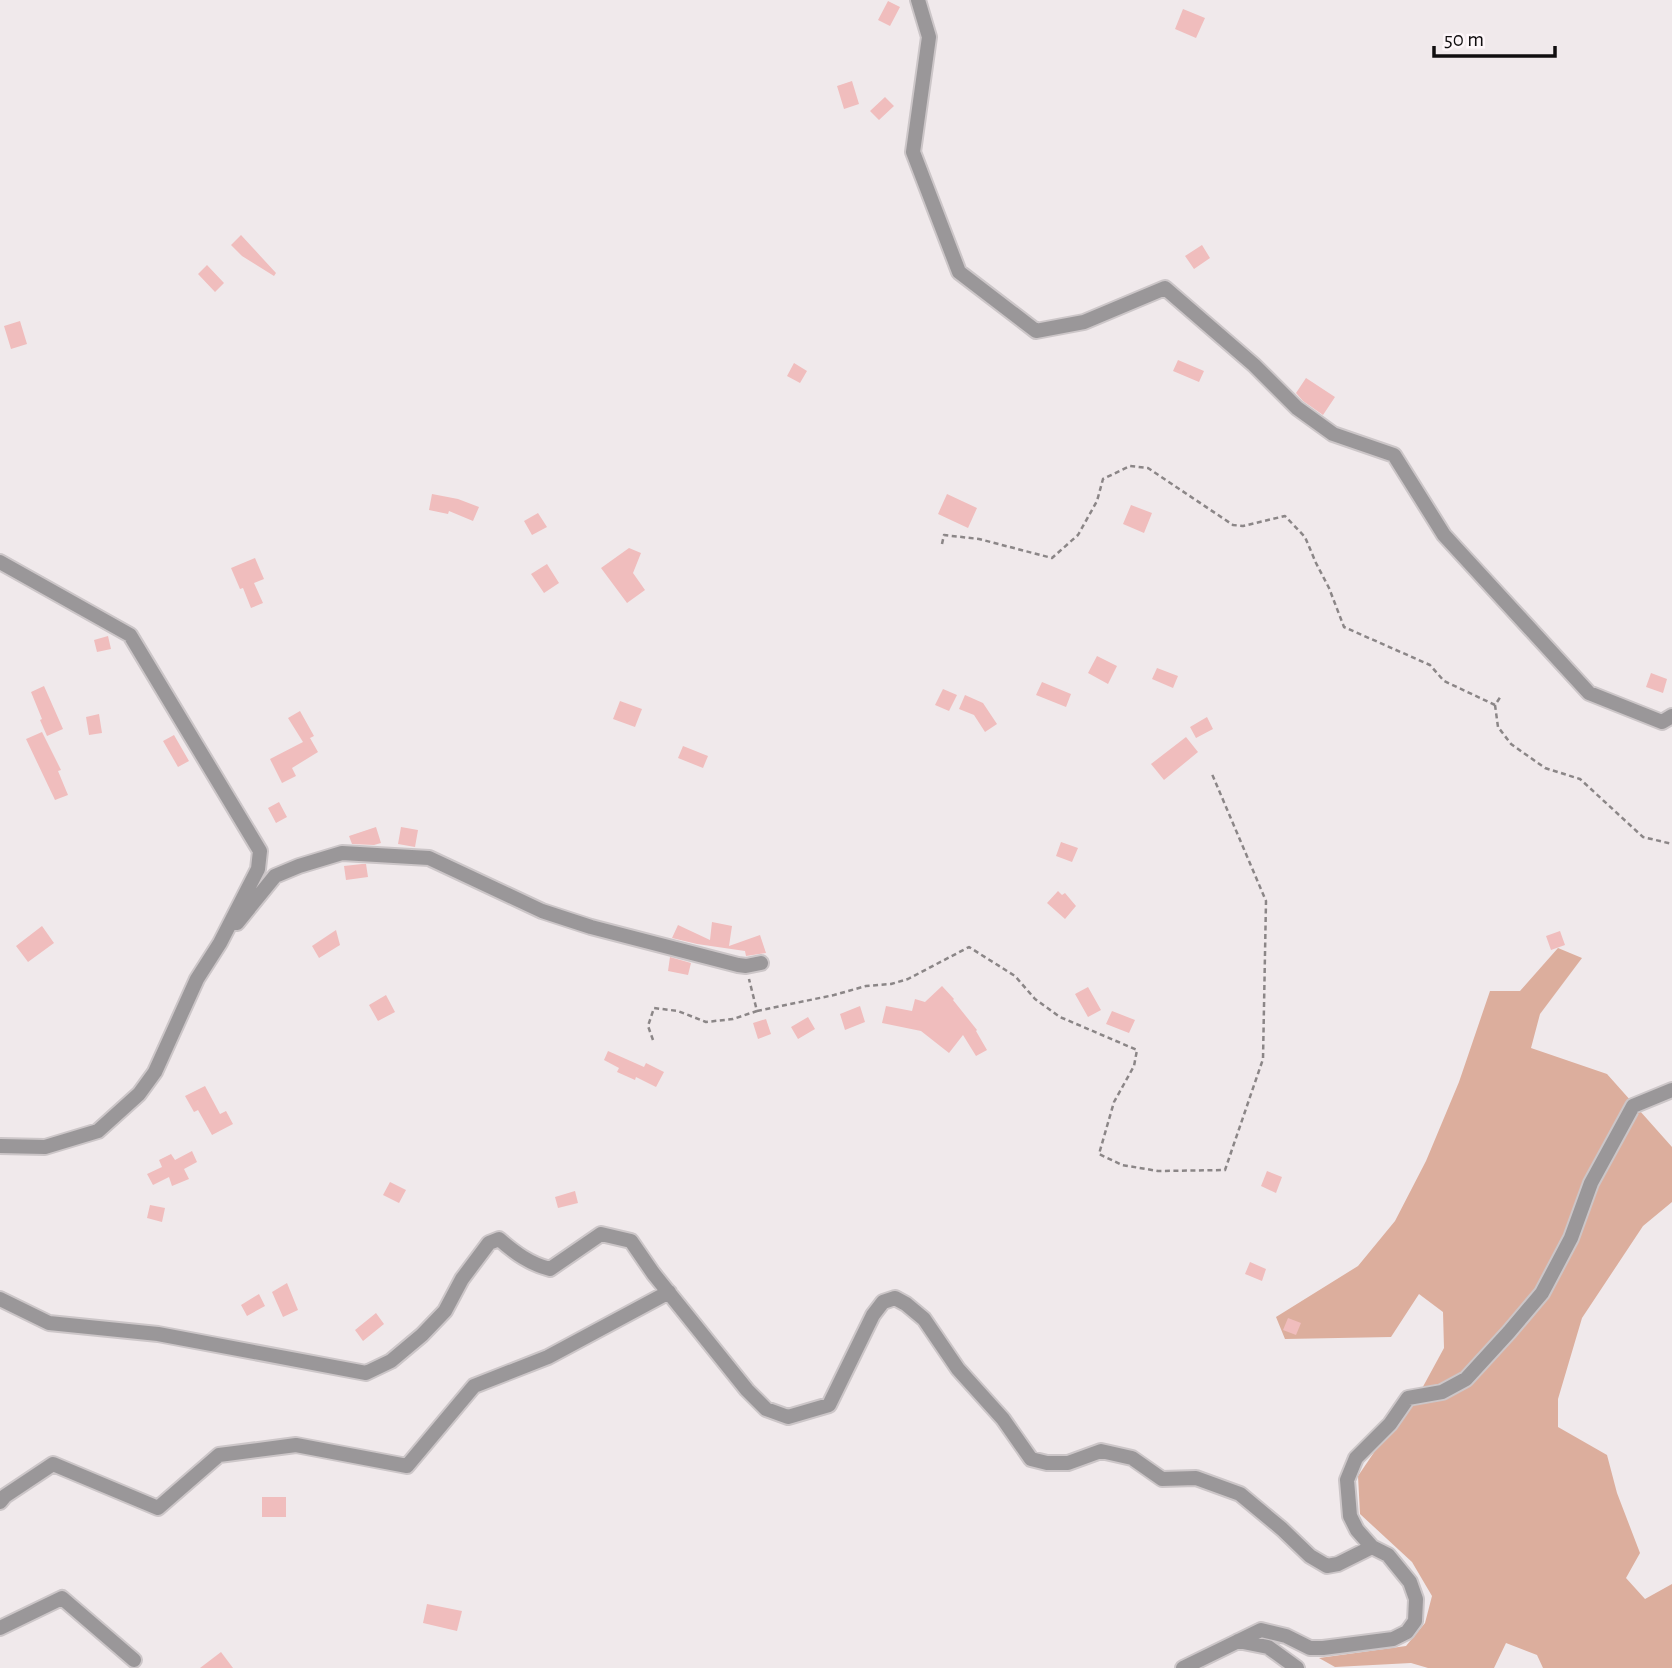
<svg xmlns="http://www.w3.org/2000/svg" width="1672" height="1668" font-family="'Alegreya Sans',sans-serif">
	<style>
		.forest { fill: #dcae9d }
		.building { fill: #f0bdbd }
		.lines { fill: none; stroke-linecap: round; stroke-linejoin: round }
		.minor-casing { stroke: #ccc6c8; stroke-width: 18 }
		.path { stroke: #8b8687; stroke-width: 2.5; stroke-dasharray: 5 3.5; stroke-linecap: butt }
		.minor { stroke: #9a9799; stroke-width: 14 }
	</style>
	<rect width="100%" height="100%" fill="#f0e9eb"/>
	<path class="forest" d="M1558,948L1582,958L1540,1014L1531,1048L1607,1074L1672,1147V1202L1643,1226L1582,1318L1558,1399V1427L1607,1455L1617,1493L1640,1553L1626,1578L1645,1599L1672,1584V1668H1543L1537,1655L1506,1643L1494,1668H1428L1411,1663L1335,1667L1319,1658L1406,1646L1425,1623L1432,1596L1412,1562L1360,1514L1358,1476L1377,1448L1413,1405L1444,1348L1443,1312L1419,1294L1391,1337L1285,1339L1276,1317L1358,1266L1395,1221L1426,1161L1459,1082L1490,991H1520Z"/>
	<path class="building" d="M888,1L900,7L890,26L878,20Z
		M1183,9L1205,18L1196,38L1175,29Z
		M852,81L859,104L844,109L837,86Z
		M885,97L894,106L879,120L870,111Z
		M241,235L276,273L274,276L242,256L231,245Z
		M1202,245L1210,258L1194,269L1185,256Z
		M207,265L224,283L215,292L198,274Z
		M20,321L27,344L11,349L4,326Z
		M1178,360L1204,371L1199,382L1173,371Z
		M794,363L807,371L800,383L787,376Z
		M1306,378L1335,397L1323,415L1303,401L1296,393Z
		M432,494L458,499L479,507L473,521L449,511L448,514L429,510Z
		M947,494L977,508L968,528L938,514Z
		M1131,505L1152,513L1144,533L1123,524Z
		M538,513L547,527L532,535L524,521Z
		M629,548L641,553L633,573L645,590L627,603L601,568Z
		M255,558L264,579L254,583L263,603L251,608L243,588L240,589L231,568Z
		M547,564L559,583L544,593L531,574Z
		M108,636L111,649L97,652L94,640Z
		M1097,656L1117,666L1108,684L1088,673Z
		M1157,668L1178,676L1173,688L1152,679Z
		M1651,673L1667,679L1663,693L1646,687Z
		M1042,682L1071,694L1066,707L1036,695Z
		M44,686L63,729L47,736L40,720L42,719L31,692Z
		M943,689L957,695L949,711L935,705Z
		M965,695L983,703L997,724L985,732L974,715L959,709Z
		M620,701L642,709L635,727L613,719Z
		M300,711L314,736L308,739L310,738L318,752L292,768L296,776L282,783L270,759L303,742L288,718Z
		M99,714L102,733L89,735L86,717Z
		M1207,717L1213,729L1196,738L1190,727Z
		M42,732L61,770L58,771L68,795L55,800L26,739Z
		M174,735L189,761L178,767L163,741Z
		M1186,737L1198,752L1164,780L1151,764Z
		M683,746L708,756L703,768L678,758Z
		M279,802L287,817L276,823L268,808Z
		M376,827L381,843L374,845L352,844L349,836Z
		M401,827L418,830L415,847L398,844Z
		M1061,842L1078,848L1072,862L1056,856Z
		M362,864H366L368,877L346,880L344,866Z
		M1058,891L1062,895L1065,893L1076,906L1065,919L1047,903Z
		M712,922L732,926L729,946L760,935L766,953L746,956L745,951L697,944L672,938L678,925L710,940Z
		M42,926L54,943L28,962L16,946Z
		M336,930L340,945L319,958L312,946Z
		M1560,931L1565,945L1551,950L1546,936Z
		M670,957L691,963L688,975L668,971Z
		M942,986L954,999L953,1000L977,1030L976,1031L987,1050L976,1056L963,1035L949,1053L921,1031L882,1023L886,1006L912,1011L915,999L925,1002Z
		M1088,987L1101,1010L1088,1017L1075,994Z
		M386,995L395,1012L378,1021L369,1005Z
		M860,1006L865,1022L845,1030L840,1014Z
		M1112,1011L1135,1020L1129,1033L1106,1024Z
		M808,1017L815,1029L798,1039L791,1027Z
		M766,1019L771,1034L758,1039L753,1023Z
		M608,1051L644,1067L646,1063L664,1072L656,1087L636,1077L635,1080L617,1072L619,1068L604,1060Z
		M205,1086L220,1114L226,1111L233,1124L212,1135L198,1110L194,1112L185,1096Z
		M192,1151L197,1162L184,1169L189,1179L172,1186L169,1177L153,1185L147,1174L162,1167L159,1160L171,1154L175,1160Z
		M1267,1171L1282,1177L1276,1193L1261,1186Z
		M390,1182L406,1190L399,1203L383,1195Z
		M575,1191L578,1203L558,1208L555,1197Z
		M150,1205L165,1208L162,1222L147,1218Z
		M1250,1262L1266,1269L1262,1281L1245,1274Z
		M287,1283L298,1310L283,1317L272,1292Z
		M259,1294L265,1306L247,1316L241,1305Z
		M376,1313L384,1324L363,1341L355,1330Z
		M1288,1318L1301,1323L1296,1335L1283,1330Z
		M262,1497H286V1517H262Z
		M427,1604L462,1611L457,1631L423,1623Z
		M221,1652L233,1668H200Z"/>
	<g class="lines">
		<defs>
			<path id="minor" d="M918,0L929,37L913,152L959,272L1036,331L1084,322L1165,288L1254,365L1297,408L1333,434L1394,455L1444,535L1589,693L1662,722L1672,716
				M0,562L130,635L260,851L258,869L220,943L197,979L155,1072L139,1094L98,1131L45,1147L0,1146
				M237,923L275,876L299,866L342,853L429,858L542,911L591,927L738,965L746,966L761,963
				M0,1299L49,1323L158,1334L366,1373L391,1361L422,1335L445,1311L462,1279L489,1243L499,1239C515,1253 530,1264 550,1269L601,1234L631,1241L653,1273L747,1390L766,1409L788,1417L829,1405L873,1315L883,1302L895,1298L906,1304L924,1319L958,1369L1003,1419L1031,1459L1047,1463H1068L1101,1451L1132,1458L1162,1479L1196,1478L1240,1494L1282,1529L1310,1556L1327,1566L1338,1564L1372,1547
				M0,1502L5,1496L53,1464L158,1508L219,1455L296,1445L407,1466L474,1386L548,1357L669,1292
				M0,1628L62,1598L134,1660
				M1238,1641L1268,1647L1297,1668
				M1183,1668L1261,1630L1286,1636L1310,1648H1323L1393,1639L1407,1632L1415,1621L1416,1599L1410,1582L1388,1555L1372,1547L1357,1530L1350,1516L1347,1480L1356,1458L1390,1424L1408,1398L1442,1392L1466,1379L1509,1332L1542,1293L1571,1238L1591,1183L1633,1106L1672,1090"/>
		</defs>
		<use href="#minor" class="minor-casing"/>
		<path class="path" d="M942,544L944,535L979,539L1052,558L1078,535L1097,501L1103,479L1130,466L1148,468L1233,525L1243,526L1285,516L1305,537L1316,563L1329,588L1344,627L1430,665L1444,681L1495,705L1501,696
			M1495,705L1498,727L1511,744L1545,768L1580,779L1643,837L1672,844
			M757,1011L834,995L866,986L891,984L908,979L969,947L1015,976L1035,999L1060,1017L1137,1050L1134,1066L1114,1102L1099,1154L1122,1165L1158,1171L1225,1170L1263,1059L1266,901L1212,774
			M653,1040L648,1026L654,1008L678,1011L706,1022L733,1019L757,1011L749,979"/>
		<use href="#minor" class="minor"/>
	</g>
	<path d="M1434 46v10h121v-10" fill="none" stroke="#100e0f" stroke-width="3.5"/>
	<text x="1444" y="46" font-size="21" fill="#100e0f" stroke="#fdf6f9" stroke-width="5" paint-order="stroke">50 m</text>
</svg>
